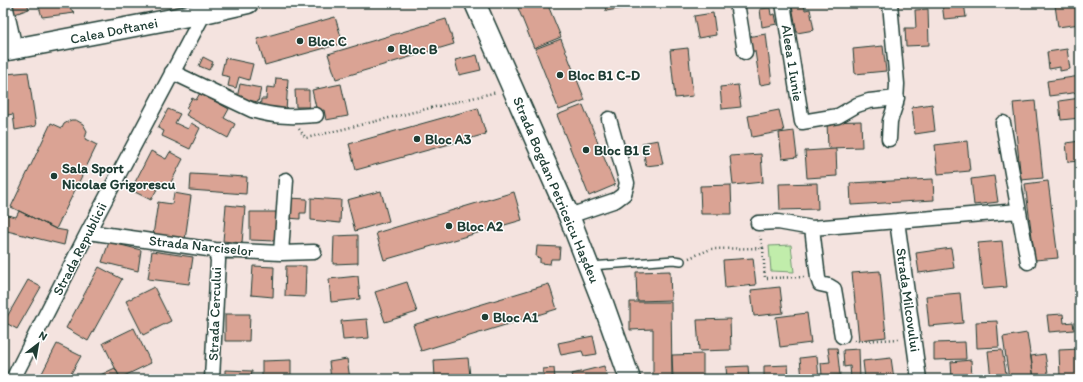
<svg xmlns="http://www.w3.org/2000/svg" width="1083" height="382" font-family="Itim,sans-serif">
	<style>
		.green { fill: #c1edab; stroke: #709570 }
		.building { fill: #daa394; stroke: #1f3d34 }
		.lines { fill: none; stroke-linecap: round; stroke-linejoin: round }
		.lane-casing { stroke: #1f3d34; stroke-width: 10 }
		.street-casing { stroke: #1f3d34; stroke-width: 17 }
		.secondary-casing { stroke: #1f3d34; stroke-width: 23 }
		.path { stroke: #1f3d34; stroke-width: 2.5; stroke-dasharray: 1 3; stroke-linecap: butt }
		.lane { stroke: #fff; stroke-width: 7 }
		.street { stroke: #fff; stroke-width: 14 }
		.secondary { stroke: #fff; stroke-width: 20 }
		.poi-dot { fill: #1f3d34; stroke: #fff; stroke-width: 1.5 }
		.labels { text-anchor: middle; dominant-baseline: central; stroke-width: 3; stroke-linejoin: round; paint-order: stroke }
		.street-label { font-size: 14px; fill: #1f3d34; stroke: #fff }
		.poi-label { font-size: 14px; font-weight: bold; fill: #1f3d34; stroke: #fff; text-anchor: start }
	</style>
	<rect width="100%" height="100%" fill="#f4e3df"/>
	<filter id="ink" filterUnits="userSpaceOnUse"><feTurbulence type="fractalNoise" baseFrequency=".025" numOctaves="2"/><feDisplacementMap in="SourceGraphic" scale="8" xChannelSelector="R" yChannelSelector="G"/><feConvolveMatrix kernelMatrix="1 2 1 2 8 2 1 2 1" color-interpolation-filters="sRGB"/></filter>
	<g filter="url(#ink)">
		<path class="green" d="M791,245L794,272L771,271L769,246Z"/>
		<path class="building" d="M8,3H27L29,9L12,15Z
			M38,3H64L75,13L42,17Z
			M516,3H547L561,37L534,48Z
			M604,3H631V7L606,11Z
			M858,3H882V6L858,7Z
			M942,3H964L966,17L944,19Z
			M1068,3H1080V24L1058,27L1055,5Z
			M804,4L805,10L810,9L814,30L797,33L792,6Z
			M770,8L771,15L775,14L777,24L762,27L760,9Z
			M928,9L929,45L906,46L905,28H916L915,10Z
			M713,13L716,35L698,38L694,16Z
			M335,17L343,43L265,65L257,39Z
			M446,19L454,44L336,79L328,54Z
			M766,34L772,83L760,85L755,51H749L747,37Z
			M561,39L585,100L559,110L535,49Z
			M883,46L886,71L855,74L853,49Z
			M688,48L693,96L675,98L670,50Z
			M1067,49L1070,69L1060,71V67L1049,69L1047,52Z
			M477,55L481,70L459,75L455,60Z
			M203,57L213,62L209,70L199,66Z
			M225,58L253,64L249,80L239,77L236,88L228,86L230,77L221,75Z
			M28,72L36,126L15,130L13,114L3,116V80H6V74Z
			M1080,76V92L1049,96L1047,81Z
			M276,78L288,79L286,112L260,110L261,99H266L267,87L275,88Z
			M240,84L261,88L258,102L237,98Z
			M341,84L348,116L326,120L324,110L317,112L312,90Z
			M738,85L741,107L722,109L720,87Z
			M295,90H309V107H296Z
			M200,93L229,109L224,118L235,124L228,138L186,115L189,110L186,108L192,98L196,100Z
			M1080,98V118L1061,120L1059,101Z
			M1035,101L1043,178L1021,180L1013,103Z
			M932,104L935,131L915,134L912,107Z
			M583,105L615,185L589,196L557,115Z
			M478,108L486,134L356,170L349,144Z
			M168,109L180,114L175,123L188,129L191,123L200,128L190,149L162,136L164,131L158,128Z
			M779,110L784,131L752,137L748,116Z
			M71,120H76L83,124L87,131L85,139L97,145L56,229L11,207L51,123L62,128L64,124Z
			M861,121L862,147L828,148L827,122Z
			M794,131L797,157L782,159L779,133Z
			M658,140L663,164L646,166L642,143Z
			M967,141L970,171L938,174L935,145Z
			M1080,141V161L1068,162L1066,143Z
			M836,149L837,176L807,178L805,151Z
			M151,151L166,159L170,152L183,159L169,186L161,182L151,200L131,190Z
			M761,154L763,182L733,185L730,156Z
			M191,174L247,177L246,194L190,190Z
			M994,176L998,202L974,205L971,179Z
			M933,179L934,200L851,205L850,183Z
			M1048,181L1058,258L1035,260L1025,184Z
			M817,183L818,209L780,210L779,184Z
			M731,185L732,214H701L700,186Z
			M381,191L389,221L355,231L347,200Z
			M514,192L522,220L384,260L376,233Z
			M174,193L191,196L185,240L153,235L158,202L172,204Z
			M289,198L307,199L306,213H300V219L288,218Z
			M311,198L341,200L340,223L311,220Z
			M226,205L245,207L242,243L223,241Z
			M19,211L56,229L67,231L64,245L3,230V214L16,217Z
			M250,212H276L275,241L250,240Z
			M358,235V263L333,264L334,236Z
			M1002,241L1007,287L983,289L978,243Z
			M109,242L141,250L138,271L102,262Z
			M537,246L560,247L559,259H551L550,264L540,263V258L536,257Z
			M951,248L954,268L919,273L916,253Z
			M152,251L193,257L189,284L148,279Z
			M753,258L756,285L725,288L723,260Z
			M253,266L274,267L273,297L251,295Z
			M286,266H306L305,297L285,296Z
			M99,267L122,279L88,341L66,328Z
			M670,271L671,300L637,301L636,272Z
			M880,271L886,337L859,340L852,273Z
			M358,276L360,299L331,302L329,279Z
			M28,280L41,287L17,329L4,322Z
			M407,282L417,312L385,322L375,292Z
			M549,284L557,309L421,351L413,325Z
			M154,287L171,321L143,335L126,301Z
			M780,287L783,313L754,316L751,290Z
			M960,293L963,323L929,326L926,296Z
			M630,302H671L672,379H653V329L630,330Z
			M807,313L811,343L780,347L776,317Z
			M225,314H250L249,341H225Z
			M1063,314L1064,323L1073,322L1074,330L1049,332L1047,315Z
			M367,319L369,338L343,340L341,321Z
			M730,319L731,350L699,351L697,320Z
			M997,321L999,347L977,348L976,322Z
			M134,328L151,363L120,378L103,343Z
			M1027,333L1034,379H1009L1003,337Z
			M593,336L597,354L584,356L582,351L561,355L558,343Z
			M965,342L966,359L934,360V343Z
			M57,344L81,356L68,379H39Z
			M828,348H837L840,375L822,376L821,363L830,362Z
			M859,349L860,379H851L850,366L844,367L843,350Z
			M1080,349V377H1060L1059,350Z
			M1002,350L1007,379H991L988,351Z
			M703,354V379H673L672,355Z
			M1045,354L1049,379H1034L1031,356Z
			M817,356L819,379H802L800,358Z
			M468,358L470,376L435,378L434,360Z
			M891,358L894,379H865L863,361Z
			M347,359L350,379H331L329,362Z
			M291,360V379H262V361Z
			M971,360L972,379H952L951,362Z
			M788,365L789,379H764V366Z
			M604,366L607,379H573L572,374Z
			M748,366L749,379H727L726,367Z
			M115,368L121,379H92Z
			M554,368L555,379H544L543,369Z
			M225,370L252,371L251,379H225Z"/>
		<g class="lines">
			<defs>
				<path id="lane" d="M590,266L674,260L681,261"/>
				<path id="street" d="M737,3L745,52
					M783,3L802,122L838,116L857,105L869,101L897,98
					M172,72L252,110C275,117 293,117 316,115
					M1003,123L1028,262
					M889,139L890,121L896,103L897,84L890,3
					M569,216L616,200L624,194L627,183L609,119
					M758,223L778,222L812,228L897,221
					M812,228L818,278L820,284L829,286L834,289L842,336
					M88,232L215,250L281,253L314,252
					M281,253L286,180
					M13,379L88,232L204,13
					M212,379L218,260L215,250
					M919,379L897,221L1019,211"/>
				<path id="secondary" d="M475,3L569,216L603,303L630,379
					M3,9L12,49
					M3,51L204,13L248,3"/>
			</defs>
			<use href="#lane" class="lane-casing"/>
			<use href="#street" class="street-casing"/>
			<use href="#secondary" class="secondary-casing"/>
			<path class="path" d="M299,129L306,138L497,92
				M763,248L765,278L805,277
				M689,258L711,249L763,248L760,236
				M854,340L859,341L900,339"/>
			<use href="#lane" class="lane"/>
			<use href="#street" class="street"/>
			<use href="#secondary" class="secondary"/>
		</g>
	</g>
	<g class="poi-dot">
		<circle cx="300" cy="41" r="4"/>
		<circle cx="391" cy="49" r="4"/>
		<circle cx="560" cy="75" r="4"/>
		<circle cx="417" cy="139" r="4"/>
		<circle cx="586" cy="150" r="4"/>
		<circle cx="54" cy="176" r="4"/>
		<circle cx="449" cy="226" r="4"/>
		<circle cx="485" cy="317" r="4"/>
	</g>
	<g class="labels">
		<g class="street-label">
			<text transform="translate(114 31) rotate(-11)">Calea Doftanei</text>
			<text transform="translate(792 63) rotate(81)">Aleea 1 Iunie</text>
			<text transform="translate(556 190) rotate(67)">Strada Bogdan Petriceicu Hașdeu</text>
			<text transform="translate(201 246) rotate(6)">Strada Narciselor</text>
			<text transform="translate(80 249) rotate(-63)">Strada Republicii</text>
			<text transform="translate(908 300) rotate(82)">Strada Milcovului</text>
			<text transform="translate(215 314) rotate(-88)">Strada Cercului</text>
		</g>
		<g class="poi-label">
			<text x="308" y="41">Bloc C</text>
			<text x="399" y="49">Bloc B</text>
			<text x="568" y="75">Bloc B1 C-D</text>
			<text x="425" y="139">Bloc A3</text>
			<text x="594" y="150">Bloc B1 E</text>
			<text x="62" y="168">Sala Sport<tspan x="62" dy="16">Nicolae Grigorescu</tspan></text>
			<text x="457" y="226">Bloc A2</text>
			<text x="493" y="317">Bloc A1</text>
		</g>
	</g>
	<rect width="1083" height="382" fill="none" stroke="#fff" stroke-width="16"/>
	<rect x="8" y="8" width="1067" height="366" fill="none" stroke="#1f3d34" stroke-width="1.5" filter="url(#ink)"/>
	<g transform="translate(38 344) rotate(31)" stroke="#ffffff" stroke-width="3" paint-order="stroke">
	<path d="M0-3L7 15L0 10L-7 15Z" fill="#1f3d34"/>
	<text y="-6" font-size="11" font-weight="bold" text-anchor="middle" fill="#1f3d34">N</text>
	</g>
</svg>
